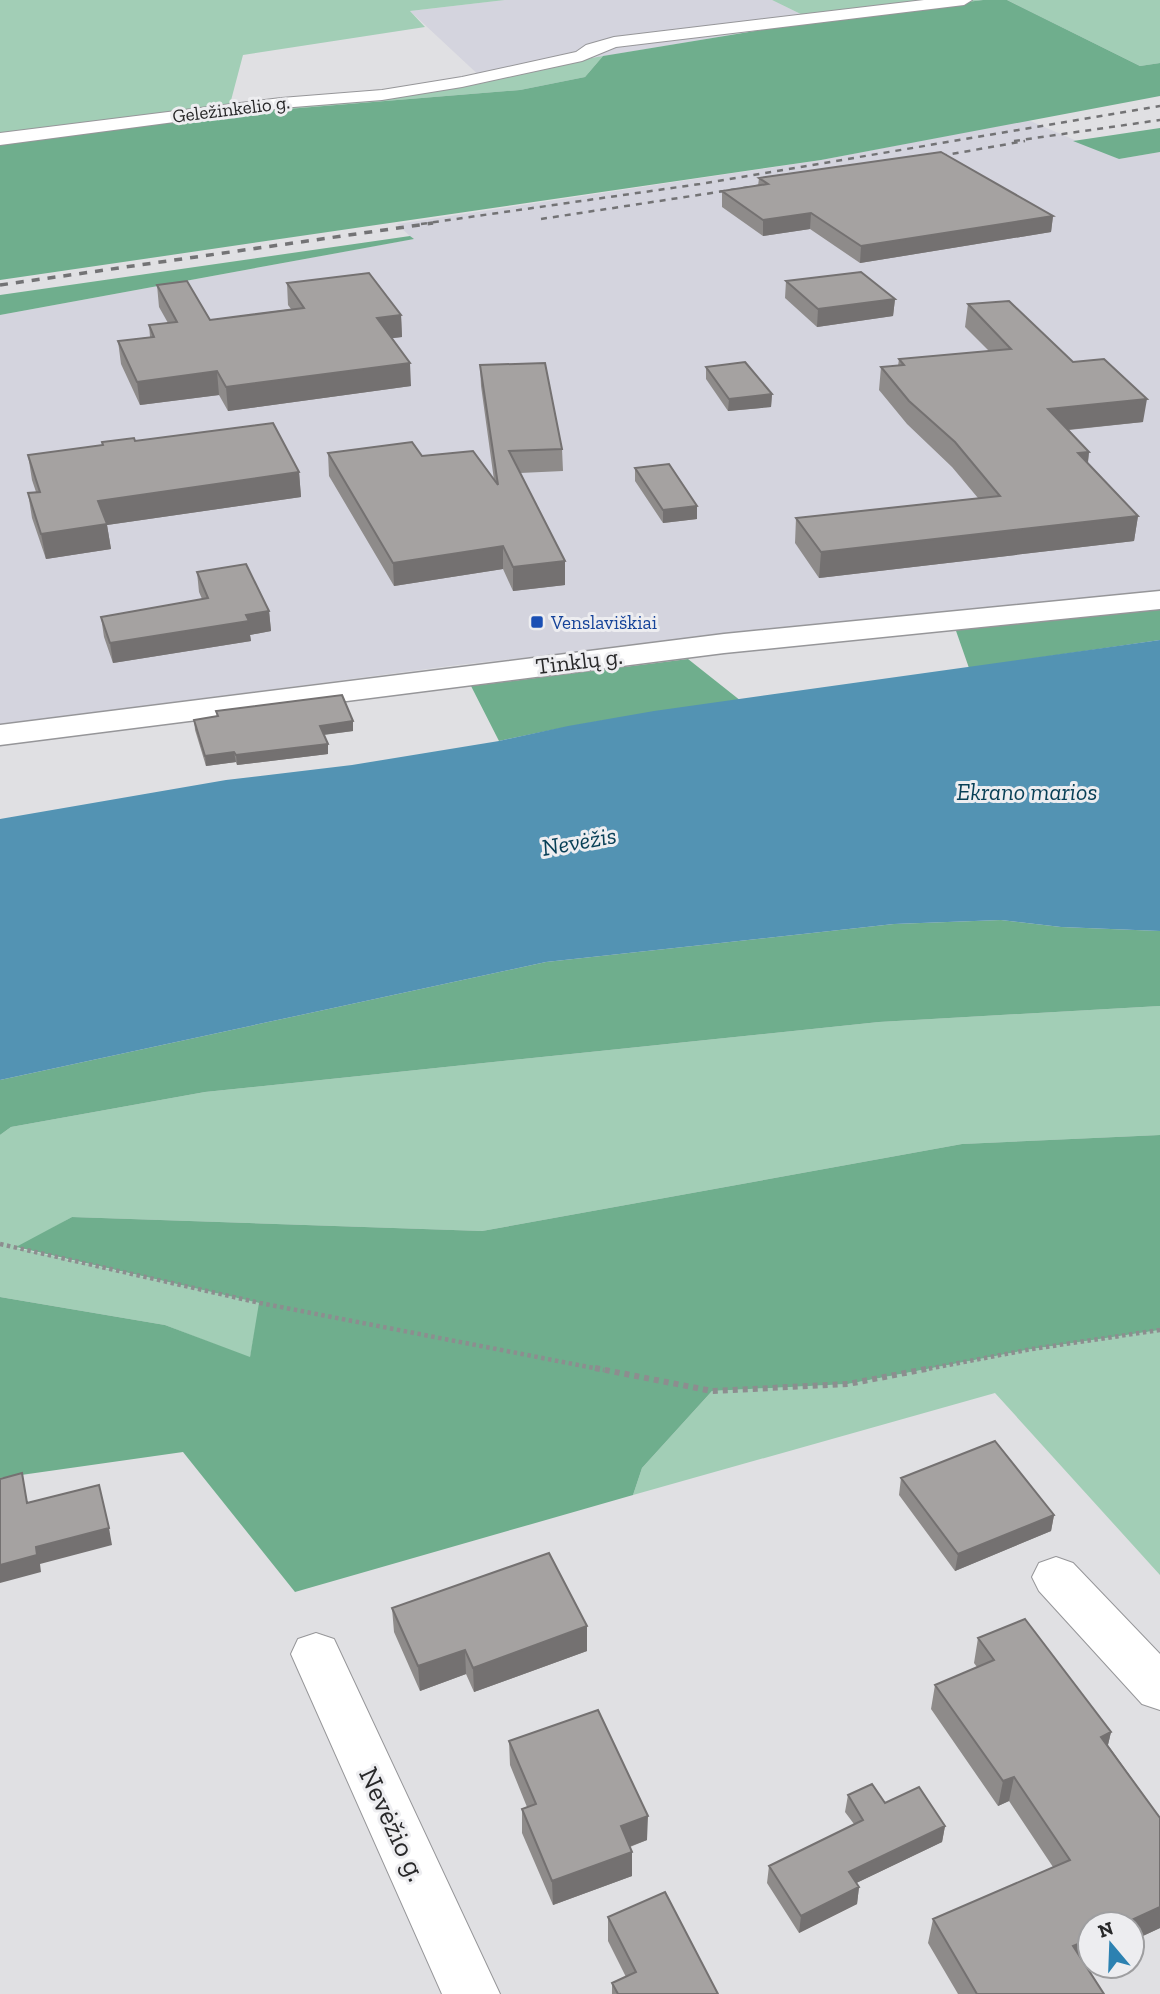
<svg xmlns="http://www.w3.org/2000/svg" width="1160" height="1994" font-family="'Zilla Slab',serif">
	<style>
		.built { fill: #d4d4de }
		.green { fill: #a2ceb6 }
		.forest { fill: #6fae8d }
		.water { fill: #5393b3 }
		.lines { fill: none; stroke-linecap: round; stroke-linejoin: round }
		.minor-casing { stroke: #969699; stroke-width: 2 }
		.secondary-casing { stroke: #969699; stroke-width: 3 }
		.path-far1 { stroke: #8d8d8f; stroke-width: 4.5; stroke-dasharray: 3.5 3.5; stroke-linecap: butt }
		.path { stroke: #8d8d8f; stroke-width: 6; stroke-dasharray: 5 5; stroke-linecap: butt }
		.minor { fill: #fff; fill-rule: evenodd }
		.secondary { fill: #fff; fill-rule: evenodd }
		.rail-far1 { stroke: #737375; stroke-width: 2.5; stroke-dasharray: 6 6; stroke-linecap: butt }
		.rail { stroke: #737375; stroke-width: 3.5; stroke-dasharray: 8 8; stroke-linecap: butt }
		.wall { fill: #8e8b8a }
		.shaded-wall { fill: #747171 }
		.building { fill: #a5a2a1; stroke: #747171; stroke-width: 2 }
		.transit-dot { fill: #1a4fb4; stroke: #ededf0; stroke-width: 2.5 }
		.labels { text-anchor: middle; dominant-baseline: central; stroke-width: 6; stroke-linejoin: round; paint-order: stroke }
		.far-street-label { font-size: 19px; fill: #282829; stroke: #ededf0 }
		.far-transit-label { font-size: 19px; fill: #164399; stroke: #ededf0; text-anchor: start }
		.street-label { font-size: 23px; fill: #282829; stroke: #ededf0 }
		.water-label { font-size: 24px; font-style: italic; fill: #073f56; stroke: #ededf0 }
		.near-street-label { font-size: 28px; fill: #282829; stroke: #ededf0 }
	</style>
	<rect width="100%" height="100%" fill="#e0e0e3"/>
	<path class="built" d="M505,0H772L815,21L580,60L484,80L410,11Z
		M1028,120L1119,159L1160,152V593L955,611L458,665L0,725V315L413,239L397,224L821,160Z"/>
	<path class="green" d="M0,0H505L410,11L425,27L243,55L229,108L382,95L603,56L585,77L520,90L239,113L0,144Z
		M772,0H983L815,21Z
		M1007,0H1160V63L1140,66Z
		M1160,1006V1135L962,1144L482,1231L72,1217L17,1248L260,1303L250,1358L165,1325L0,1297V1135L11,1127L205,1092L879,1022Z
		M1160,1330V1575L995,1393L633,1495L642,1468L712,1391L848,1384L1032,1349Z"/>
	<path class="forest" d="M983,0H1007L1140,66L1160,63V96L821,160L0,280V144L239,113L520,90L585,77L603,56L815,21Z
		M1160,128V152L1119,159L1073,141Z
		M410,236L414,239L0,315V295Z
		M1160,609V640L969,668L955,628Z
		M688,659L741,701C659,711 579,723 499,741L471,686Z
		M1001,920L1061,927L1160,931V1006L879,1022L205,1092L11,1127L0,1135V1080L546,962L894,924Z
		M1160,1135V1330L1032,1349L848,1384L712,1391L642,1468L633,1495L295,1592L183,1452L0,1478V1297L165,1325L250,1357L259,1303L16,1247L72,1217L482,1231L962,1144Z"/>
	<path class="water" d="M1160,640V931L1061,927L1001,920L894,924L546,962L0,1080V819L226,780L352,765L499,741L568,726L654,711Z"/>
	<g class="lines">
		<defs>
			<path id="minor" d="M924,0H972L964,5L616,47L582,61L462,87L382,100L281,108L0,145V133L281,98L382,90L462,77L576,52L586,45L614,37Z
				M1056,1557L1073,1563L1160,1654V1710L1142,1704L1039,1591L1032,1577L1039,1563Z
				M316,1633L334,1639L500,1994H442L291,1654L298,1639Z"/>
			<path id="secondary" d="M1160,591V609L724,653L0,745V725L724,634Z"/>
		</defs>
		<use href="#minor" class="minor-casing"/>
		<use href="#secondary" class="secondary-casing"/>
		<path class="path-far1" d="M0,1244L260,1303L604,1370
			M922,1370L1032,1349L1160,1330"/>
		<path class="path" d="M595,1368L712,1391L848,1384L931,1368"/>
		<use href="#minor" class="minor"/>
		<use href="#secondary" class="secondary"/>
		<path class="rail-far1" d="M1014,141L1160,120
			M929,158L1025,141
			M541,219L777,183
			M421,224L700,184L1160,106"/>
		<path class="rail" d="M0,285L433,223"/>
	</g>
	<path class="wall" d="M759,178L1053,216L1051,232L860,263L810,229L763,236L722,207V191L758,186Z
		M786,281L895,299L893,316L817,327L785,298Z
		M287,283L401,315L402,337L392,338L411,386L228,411L219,395L140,405L121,364L118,341L150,337L149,325L168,323L159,307L157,285L210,320L291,309L288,305Z
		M968,304L1073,362L1143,422L1069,430L1089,452L1088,463L1138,516L1134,541L819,578L795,543L796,518L978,498L952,467L907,424L879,390L881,367L898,366L899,359L989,351L965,327Z
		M480,365L562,449L563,471L520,473L565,585L513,591L503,569L394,586L329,476L328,453L422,456L494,480L481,386Z
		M706,367L772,394L771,407L728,411L706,379Z
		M135,441L299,472L301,497L107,525L111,549L46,559L32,518L28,493L36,492L32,480L28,455Z
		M635,468L697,506V519L663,523L635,481Z
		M197,572L269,611L271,631L250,635L251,641L113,663L104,637L101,617L202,599L199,592Z
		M216,711L353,731L324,735L328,744V754L237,765L236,762L206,766L195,730L194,720L217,717Z
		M901,1478L1054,1515L1051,1531L955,1571L899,1495Z
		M392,1608L587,1651L474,1692L466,1674L420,1691L394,1632Z
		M978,1638L1111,1732L1108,1745L1160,1818V1928L1132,1941L1090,1924V1960L1084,1962L1104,1994H958L928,1943L933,1919L1053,1867L1009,1801L998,1806L931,1709L935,1685L977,1667L974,1663Z
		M509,1741L647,1840L630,1847L632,1876L553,1905L522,1833V1809L527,1807L510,1765Z
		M848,1795L885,1803L945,1826L942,1842L856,1883L859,1887L857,1904L799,1933L767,1883L769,1866L854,1824L845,1812Z
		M608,1917L718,1994H612V1983L626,1977L608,1941Z"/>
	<path class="shaded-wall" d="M811,213L810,229L763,236V220Z
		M1053,216L1051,232L860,263L861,246Z
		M895,299L893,316L817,327L818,309Z
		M401,315L402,337L378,340L377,318Z
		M410,363L411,386L228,411L226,387Z
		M217,371L219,395L140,405L137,382Z
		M772,394L771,407L728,411L729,399Z
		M1147,399L1143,422L1045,432L1048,409Z
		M1089,452L1086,476L1078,453Z
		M299,472L301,497L107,525L111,549L46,559L41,534L98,501Z
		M697,506V519L663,523V510Z
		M1138,516L1134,541L819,578L821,552Z
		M503,546V569L394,586L393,563Z
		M565,561V585L513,591V567Z
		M269,611L271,631L250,635L251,641L113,663L110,643L246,615Z
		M353,721V731L321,735L320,726Z
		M328,744V754L237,765L236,755Z
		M234,752L236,762L206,766L205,756Z
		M1054,1515L1051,1531L955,1571L958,1554Z
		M109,1528L112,1545L40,1564L41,1572L0,1583V1565L36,1547Z
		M587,1626V1651L474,1692L473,1668Z
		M465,1650L466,1674L420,1691L418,1666Z
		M1111,1732L1105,1757L1101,1737Z
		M1014,1777L1009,1801L998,1806L1003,1781Z
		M648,1816L647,1840L620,1850L621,1826Z
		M945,1826L942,1842L846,1888L849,1872Z
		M632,1852V1876L553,1905L552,1881Z
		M859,1887L857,1904L799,1933L801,1916Z
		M1160,1907V1928L1132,1941V1924H1123Z
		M1090,1939V1960L1067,1970L1073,1946Z"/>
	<path class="building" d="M941,152L1053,216L861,246L811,213L763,220L722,191L768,184L759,178Z
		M861,272L895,299L818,309L786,281Z
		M369,273L401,315L377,318L410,363L226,387L217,371L137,382L118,341L154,337L149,325L177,322L157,285L187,281L210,320L304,308L287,283Z
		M1009,301L1073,362L1104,359L1147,399L1048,409L1089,452L1078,453L1138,516L821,552L796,518L1000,496L955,442L909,401L881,367L904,365L899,359L1011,349L968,304Z
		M745,362L772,394L729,399L706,367Z
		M545,363L562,449L509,451L565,561L513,567L503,546L393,563L328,453L412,442L422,456L473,451L498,485L480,365Z
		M273,423L299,472L98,501L107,524L41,534L28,493L40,492L28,455L103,445L102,442L134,438L135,441Z
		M669,464L697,506L663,510L635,468Z
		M246,564L269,611L246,615L249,621L110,643L101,617L208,598L197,572Z
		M342,695L353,721L320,726L328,744L236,755L234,752L205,756L194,720L218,716L216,711Z
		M995,1441L1054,1515L958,1554L901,1478Z
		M22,1473L27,1503L99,1485L109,1528L36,1547L37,1555L0,1565V1479Z
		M549,1553L587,1626L473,1668L465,1650L418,1666L392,1608Z
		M1025,1619L1111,1732L1101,1737L1160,1818V1907L1123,1924H1090V1939L1073,1946L1104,1994H977L933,1919L1070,1860L1014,1777L1003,1781L935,1685L994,1660L978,1638Z
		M598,1710L648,1816L621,1826L632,1852L552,1881L522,1809L536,1804L509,1741Z
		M872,1784L885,1803L919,1787L945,1826L849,1872L859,1887L801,1916L769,1866L863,1820L848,1795Z
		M665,1892L718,1994H618L612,1983L636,1972L608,1917Z"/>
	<rect class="transit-dot" x="530" y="615" width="14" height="14" rx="3.5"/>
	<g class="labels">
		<g class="far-street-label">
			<text transform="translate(231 109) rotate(-7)">Geležinkelio g.</text>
		</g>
		<g class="far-transit-label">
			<text x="551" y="622">Venslaviškiai</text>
		</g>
		<g class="street-label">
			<text transform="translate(579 661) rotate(-7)">Tinklų g.</text>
		</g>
		<g class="water-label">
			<text x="1027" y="791">Ekrano marios</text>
			<text transform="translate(579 841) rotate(-10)">Nevėžis</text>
		</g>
		<g class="near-street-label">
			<text transform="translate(393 1824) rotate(65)">Nevėžio g.</text>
		</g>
	</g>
	<g transform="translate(1111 1945) rotate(341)"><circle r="33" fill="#ededf0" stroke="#9e9ea0" stroke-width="2"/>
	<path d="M0-5L12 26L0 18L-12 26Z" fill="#2c81b1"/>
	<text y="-10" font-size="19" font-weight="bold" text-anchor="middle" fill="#282829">N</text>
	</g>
</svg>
